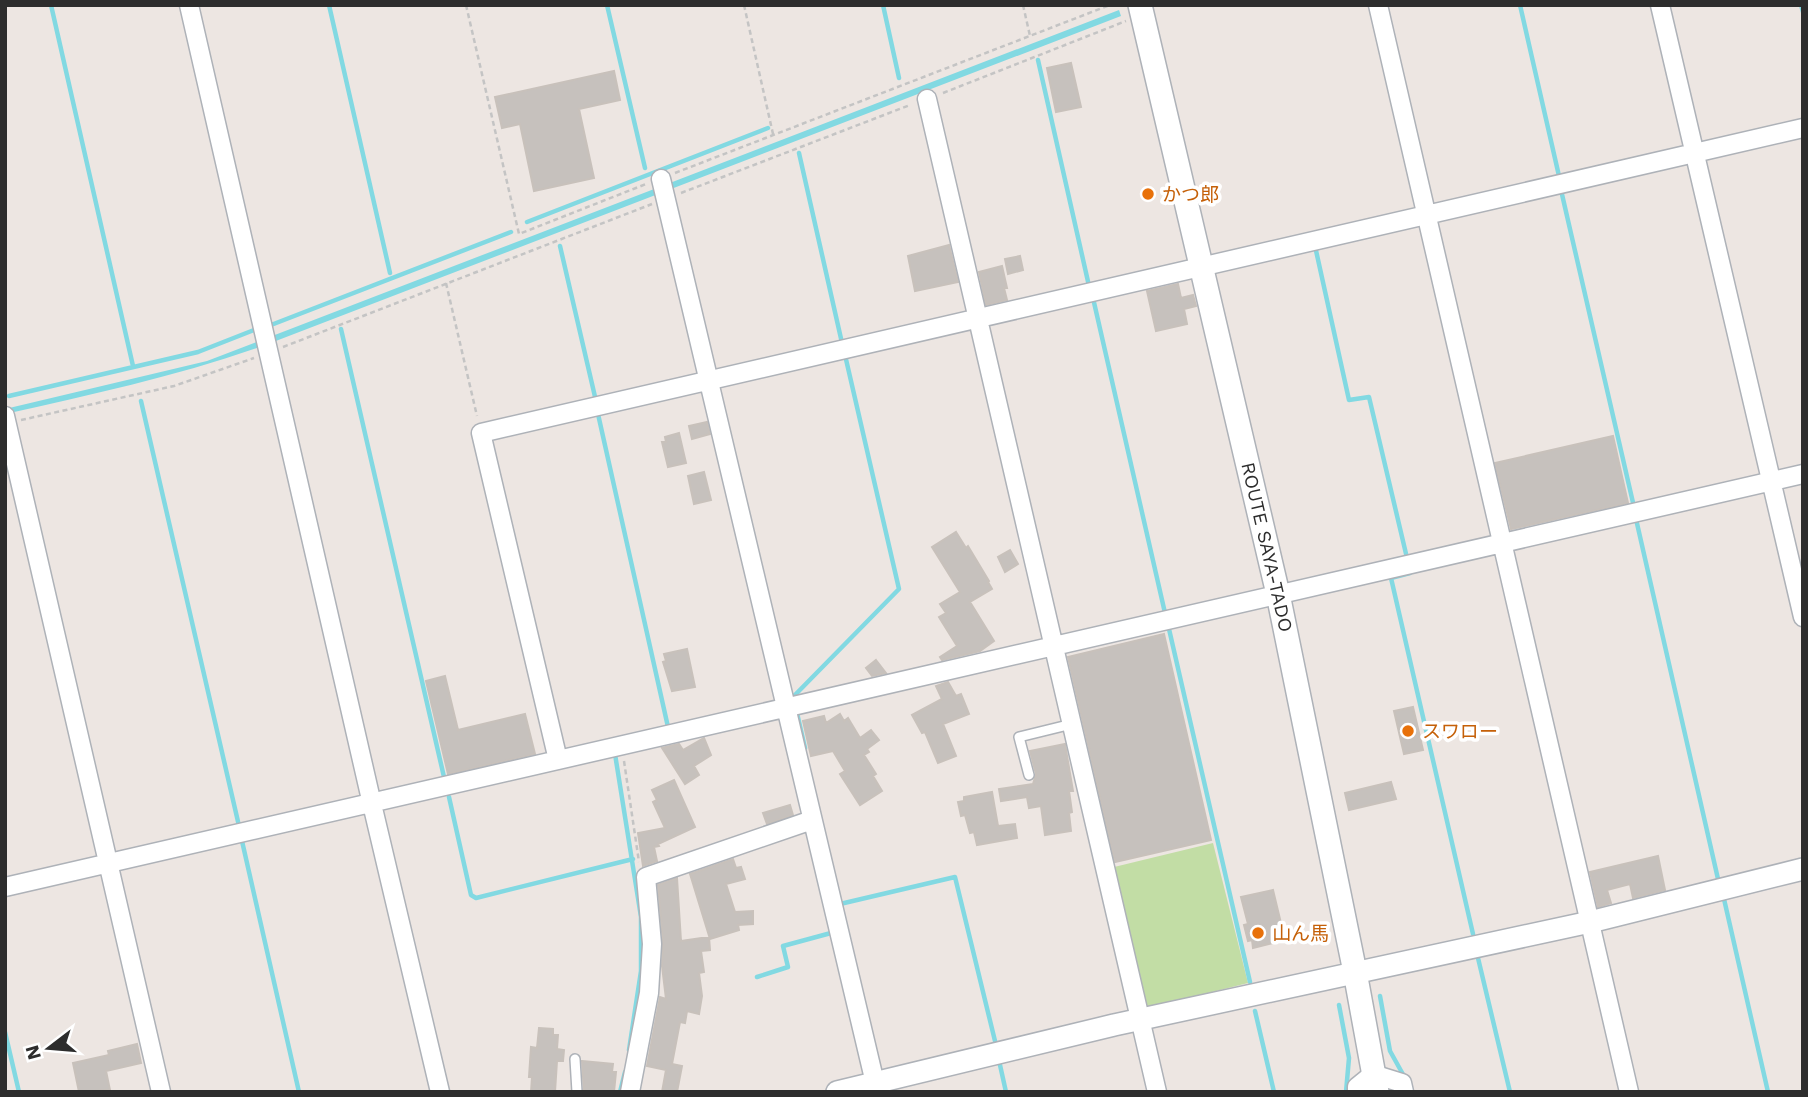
<svg xmlns="http://www.w3.org/2000/svg" width="1808" height="1097" font-family="'Work Sans','Noto Sans JP',sans-serif">
	<style>
		.green { fill: #c2dda5 }
		.water { fill: #82d9e2 }
		.lines { fill: none; stroke-linecap: round; stroke-linejoin: round }
		.stream { stroke: #82d9e2; stroke-width: 4.5 }
		.building { fill: #c6c1bd; stroke: #c8c1bb; stroke-width: 2 }
		.service-casing { stroke: #aeb2b8; stroke-width: 12 }
		.minor-casing { stroke: #aeb2b8; stroke-width: 21 }
		.tertiary-casing { stroke: #aeb2b8; stroke-width: 24 }
		.secondary-casing { stroke: #aeb2b8; stroke-width: 26 }
		.path { stroke: #c4c4c4; stroke-width: 2.5; stroke-dasharray: 5 3.5; stroke-linecap: butt }
		.service { stroke: #fff; stroke-width: 9 }
		.minor { stroke: #fff; stroke-width: 18 }
		.tertiary { stroke: #fff; stroke-width: 21 }
		.secondary { stroke: #fff; stroke-width: 23 }
		.food-dot { fill: #e8710a; stroke: #fff; stroke-width: 2.5 }
		.labels { text-anchor: middle; dominant-baseline: central; stroke-width: 7; stroke-linejoin: round; paint-order: stroke }
		.food-label { font-size: 19px; fill: #c56008; stroke: #fff; text-anchor: start }
		.street-label { font-size: 19px; fill: #2d2d2d; stroke: #fff }
	</style>
	<rect width="100%" height="100%" fill="#ede6e2"/>
	<path class="green" d="M1213,843L1248,983L1148,1008L1141,1004L1110,868Z"/>
	<path class="water" d="M1119,10L1121,16L268,344C182,375 94,394 5,414V409L207,361Z"/>
	<g class="lines">
		<path class="stream" d="M51,5L133,366
			M329,5L390,273
			M607,5L645,168
			M883,5L899,78
			M1520,5L1559,176
			M1801,5L1803,12
			M1038,60L1089,286
			M799,153L842,343
			M1561,190L1634,507
			M527,222L768,128
			M560,246L596,401
			M1315,246L1349,400L1369,397L1407,558
			M1093,298L1165,613
			M271,325L511,232
			M341,329L444,777
			M9,396L198,352L254,330
			M141,401L239,826
			M598,414L668,727
			M1636,519L1718,879
			M1410,573L1391,578L1473,934
			M1169,629L1250,982
			M793,697L899,589L845,355
			M797,713L805,748
			M615,754L641,917V971L629,1050
			M449,797L471,895L476,898L633,859
			M242,841L299,1092
			M1724,899L1768,1092
			M840,904L955,877L995,1041
			M1478,958L1510,1092
			M757,977L788,967L783,946L831,933
			M1380,996L1390,1051L1405,1078
			M1339,1005L1349,1058L1346,1092
			M1255,1011L1274,1092
			M5,1032L19,1092
			M1000,1065L1006,1092
			M620,1092L625,1072"/>
	</g>
	<path class="building" d="M1071,63L1081,107L1056,112L1047,68Z
		M614,71L620,100L579,109L594,178L534,191L520,124L502,128L495,97Z
		M949,245L958,282L915,291L908,256Z
		M1020,256L1023,270L1008,274L1005,259Z
		M1002,266L1007,288H1004L1007,300L986,305L979,272Z
		M1178,284L1181,298L1193,295L1196,306L1184,309L1187,324L1156,331L1147,291Z
		M707,422L710,434L692,439L689,426Z
		M679,433L686,463L668,467L662,442H666L665,437Z
		M1613,436L1628,503L1511,529L1495,463Z
		M704,472L711,500L694,504L688,476Z
		M956,532L966,548L968,546L989,581L988,582L992,589L970,602L994,641L980,651L942,660L940,657L957,646L939,617L946,613L940,604L960,592L932,547Z
		M1010,550L1018,564L1005,572L998,557Z
		M1164,634L1211,840L1115,862L1068,657Z
		M687,649L695,687L672,691L663,662L666,661L664,654Z
		M876,660L886,673L872,676L866,668Z
		M445,676L458,730L525,714L535,754L448,774L426,681Z
		M948,682L956,696L961,694L969,714L943,724L956,756L938,763L925,732L922,733L912,715L942,699L936,686Z
		M1413,707L1423,750L1404,754L1394,711Z
		M840,714L844,721L848,718L860,738L871,730L879,740L867,749L869,752L864,755L876,774L873,776L882,791L860,805L840,774L845,771L833,751L811,756L803,721L824,716L826,723Z
		M704,738L711,755L694,766L699,775L685,784L662,748L679,744L683,750Z
		M1065,744L1073,791H1069L1072,812L1069,813L1071,831L1045,835L1041,806L1029,808L1027,797L1001,801L999,789L1033,784L1036,774L1030,751Z
		M674,780L695,827L658,844L659,846L654,847L657,861L643,866L638,833L665,828L653,802L657,800L652,790Z
		M1391,782L1396,799L1349,810L1345,793Z
		M992,792L998,826L1015,824L1017,838L977,845L974,832L970,833L965,815L961,816L958,802L964,801V797Z
		M790,805L793,815L767,824L763,813Z
		M1658,856L1665,890L1633,898L1630,884L1607,890L1611,903L1598,907L1590,872Z
		M733,859L736,868L741,867L745,879L726,884L735,912L753,911V924L738,925L739,930L710,939L690,874Z
		M677,878L681,941L709,937L710,950L701,951L704,972L699,973L702,996L699,1014L687,1011L685,1023L680,1022L672,1064L682,1066L677,1092H662L666,1070L647,1066L660,997L666,999L662,966L663,943L658,885Z
		M1273,890L1285,940L1253,948L1252,940L1248,941L1244,925L1248,924L1241,897Z
		M539,1028L553,1029V1035H558L557,1049L564,1050L563,1061H557L555,1092H531L532,1077H529L531,1047L537,1048Z
		M137,1044L141,1063L106,1071L110,1090L79,1092L73,1063L109,1055L108,1051Z
		M582,1061L613,1064L612,1072H616L614,1092H584Z"/>
	<g class="lines">
		<defs>
			<path id="service" d="M1029,775L1019,737L1072,724
				M575,1059L577,1092"/>
			<path id="minor" d="M189,5L372,804L440,1092
				M1378,5L1629,1092
				M1660,5L1803,617
				M927,99L1157,1092
				M661,179L875,1083L874,1092
				M5,416L161,1092
				M558,760L481,433L1803,128
				M5,887L1803,474
				M630,1092L649,993L652,944L646,877L812,820
				M1357,1092V1087L1373,1074L1402,1083L1404,1092"/>
			<path id="tertiary" d="M837,1092L1114,1025L1590,922L1803,869"/>
			<path id="secondary" d="M1140,5L1278,594L1355,972L1377,1092"/>
		</defs>
		<use href="#service" class="service-casing"/>
		<use href="#minor" class="minor-casing"/>
		<use href="#tertiary" class="tertiary-casing"/>
		<use href="#secondary" class="secondary-casing"/>
		<path class="path" d="M466,5L519,234L646,184
			M744,5L773,134
			M1023,5L1030,36
			M943,93L1126,21
			M675,173L1110,5
			M681,193L910,105
			M446,283L477,416
			M283,347L652,204
			M21,420L174,386L254,358
			M624,761L639,862"/>
		<use href="#service" class="service"/>
		<use href="#minor" class="minor"/>
		<use href="#tertiary" class="tertiary"/>
		<use href="#secondary" class="secondary"/>
	</g>
	<g class="food-dot">
		<circle cx="1148" cy="194" r="7"/>
		<circle cx="1408" cy="731" r="7"/>
		<circle cx="1258" cy="933" r="7"/>
	</g>
	<g class="labels">
		<g class="food-label">
			<text x="1162" y="194">かつ郎</text>
			<text x="1422" y="731">スワロー</text>
			<text x="1272" y="933">山ん馬</text>
		</g>
		<g class="street-label">
			<text transform="translate(1267 547) rotate(77)">ROUTE SAYA-TADO</text>
		</g>
	</g>
	<rect width="1808" height="1097" fill="none" stroke="#2d2d2d" stroke-width="14"/>
	<g transform="translate(49 1048) rotate(254)" stroke="#ffffff" stroke-width="5" paint-order="stroke">
	<path d="M0-5L12 26L0 18L-12 26Z" fill="#2d2d2d"/>
	<text y="-10" font-size="19" font-weight="bold" text-anchor="middle" fill="#2d2d2d">N</text>
	</g>
</svg>
